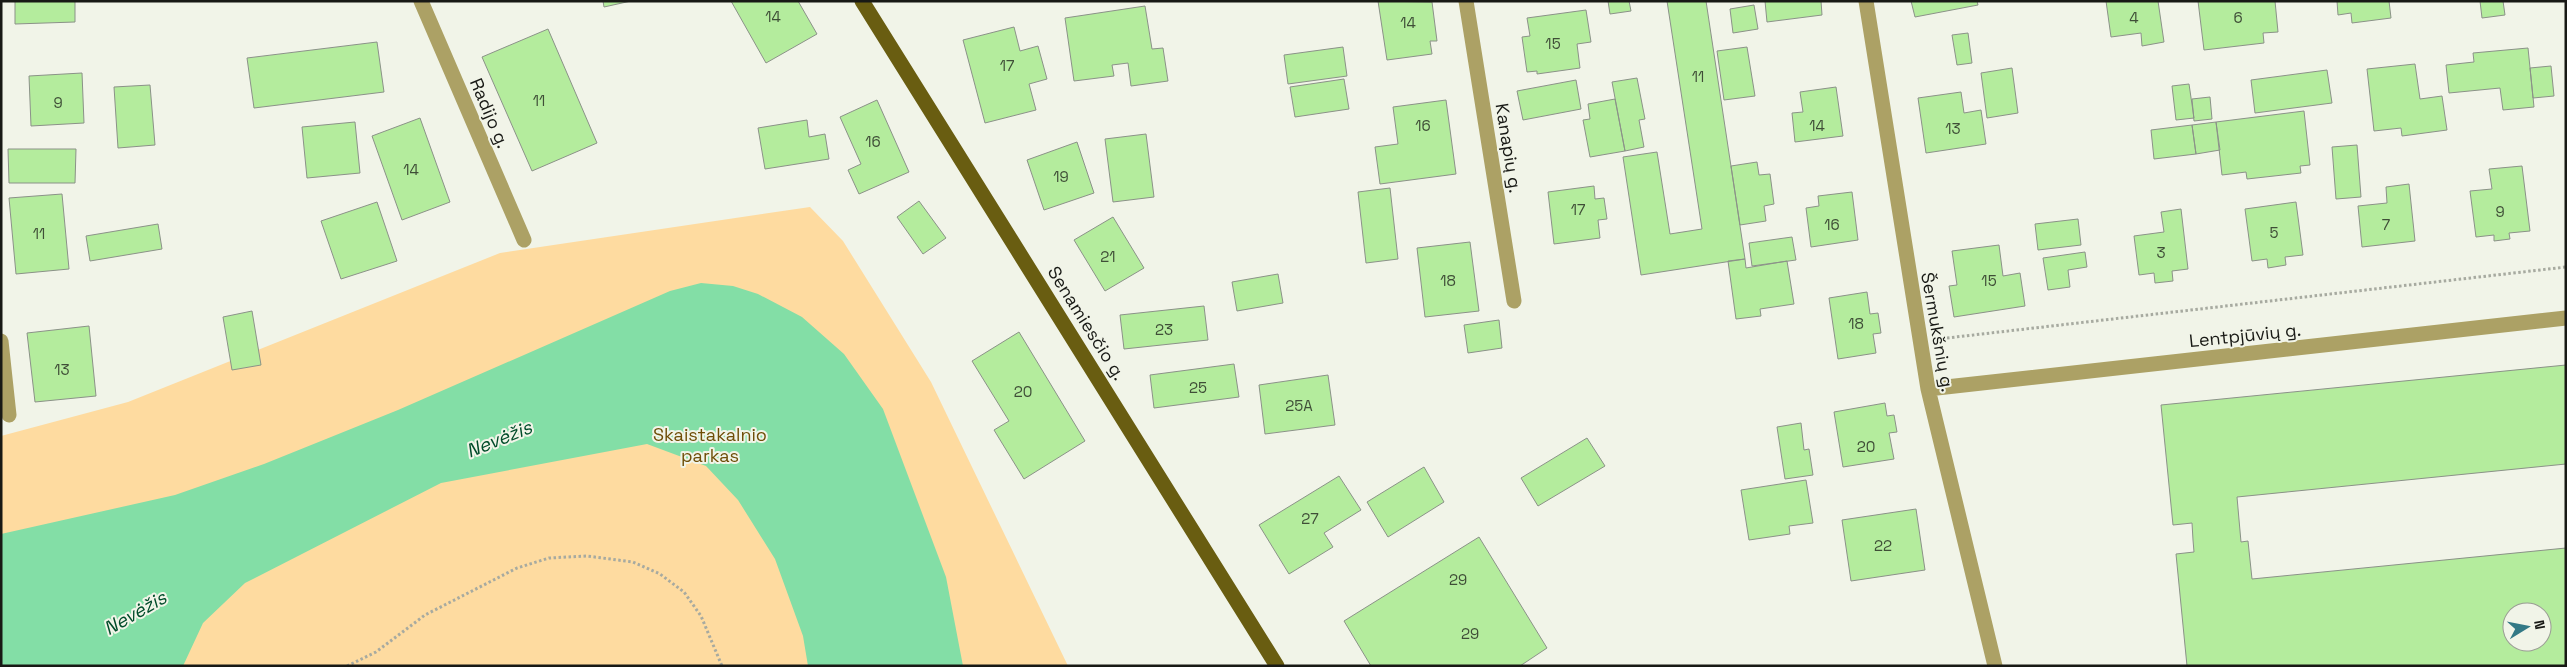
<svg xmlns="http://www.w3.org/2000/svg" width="2567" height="667" font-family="'Space Grotesk',sans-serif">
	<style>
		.green { fill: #fedba0 }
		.water { fill: #83dea6 }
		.building { fill: #b4ec9d; stroke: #8b9288; fill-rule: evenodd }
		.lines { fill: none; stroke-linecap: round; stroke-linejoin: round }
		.path { stroke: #a7aaa0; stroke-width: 3; stroke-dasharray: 2.5 2.5; stroke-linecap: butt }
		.minor { stroke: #aca165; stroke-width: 15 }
		.major { stroke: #695d11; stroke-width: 15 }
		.labels { text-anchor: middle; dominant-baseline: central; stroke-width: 4; stroke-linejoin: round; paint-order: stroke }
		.number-label { font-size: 15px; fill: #3f4e37 }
		.street-label { font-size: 18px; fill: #181915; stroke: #f1f4e8 }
		.park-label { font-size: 18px; fill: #6e4e07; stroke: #f1f4e8 }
		.water-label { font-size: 19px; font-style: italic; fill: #004c2a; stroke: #f1f4e8 }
	</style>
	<rect width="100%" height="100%" fill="#f1f4e8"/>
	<path class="green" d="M810,207L843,241L931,382L1068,666H1V436L128,402L500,253Z"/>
	<path class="water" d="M701,283L733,286L758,294L802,317L844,354L883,409L946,577L963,666H808L803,636L775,559L738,500L706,466L647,444L441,483L245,583L203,623L183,666H1V534L175,495L264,464L398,410L670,291Z"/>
	<path class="building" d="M15,1H75V22L15,24Z
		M603,1H631L604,7Z
		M731,1H798L817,34L766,63Z
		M1378,1L1432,2L1437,41H1430L1432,54L1387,60Z
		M1608,1H1629L1631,11L1610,14Z
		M1667,1H1706L1745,259L1641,275L1623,157L1657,152L1670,234L1702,229Z
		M1765,1H1821L1822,15L1767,22Z
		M1911,1H1977L1978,5L1915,17Z
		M2106,1H2158L2164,42L2142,46L2141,33L2111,37Z
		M2198,1H2275L2278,32L2263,33L2264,43L2204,50Z
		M2337,1H2389L2391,18L2352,23L2351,13L2338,15Z
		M2480,1H2503L2505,15L2482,18Z
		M1754,5L1758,29L1733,33L1730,9Z
		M1145,6L1152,49L1163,48L1168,81L1131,86L1128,63L1112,65L1114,76L1074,81L1065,18Z
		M1586,10L1591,42L1577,44L1580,68L1537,74V71L1527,72L1522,37L1530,36L1527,18Z
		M1014,27L1020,51L1038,46L1047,79L1029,84L1036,110L985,123L963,40Z
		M548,29L597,143L532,171L482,57Z
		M1968,33L1972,63L1957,65L1952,35Z
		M377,42L384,92L254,108L247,58Z
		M1343,47L1347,76L1288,84L1284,55Z
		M1747,47L1755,96L1724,100L1717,51Z
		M2528,48L2534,107L2503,110L2500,88L2449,93L2446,65L2474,62L2473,53Z
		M2415,64L2420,99L2442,96L2447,130L2402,136L2401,128L2374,131L2367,69Z
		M2551,66L2554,96L2533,98L2530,68Z
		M2012,68L2018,113L1987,118L1981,73Z
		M2327,70L2332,103L2255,113L2251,80Z
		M82,73L84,123L31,126L29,76Z
		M1637,78L1645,119L1639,120L1644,147L1625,151L1612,82Z
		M1344,79L1349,109L1295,117L1290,87Z
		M1576,80L1581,109L1523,120L1517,91Z
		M2189,84L2194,118L2176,120L2172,86Z
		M150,85L155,145L118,148L114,87Z
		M1836,87L1843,136L1795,142L1792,113L1803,112L1800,92Z
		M1961,92L1964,113L1981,110L1986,144L1926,153L1918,98Z
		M2210,97L2212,119L2194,121L2192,99Z
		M1615,99L1625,151L1590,157L1583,120L1590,119L1588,104Z
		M877,100L909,172L859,194L848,170L861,164L840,117Z
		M1446,100L1456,174L1380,184L1375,147L1398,144L1393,107Z
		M2304,111L2310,165L2300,166L2301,173L2247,179L2246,172L2222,175L2216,122Z
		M420,118L450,202L402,220L372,136Z
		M807,120L809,137L825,134L829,159L765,169L758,128Z
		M355,122L360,173L307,178L302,127Z
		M2216,122L2220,150L2196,154L2192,125Z
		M2192,125L2196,154L2154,159L2151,130Z
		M1146,134L1154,197L1113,202L1105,139Z
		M1077,142L1094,193L1044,210L1027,160Z
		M2357,145L2361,197L2336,199L2332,147Z
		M8,149H76L75,183H9Z
		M1757,162L1759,175L1770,174L1774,204L1764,206L1766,221L1740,225L1731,166Z
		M2522,166L2530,231L2509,233L2510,239L2494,241V235L2476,237L2470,191L2492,189L2489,169Z
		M2409,184L2415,241L2362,247L2358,206L2387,203L2386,187Z
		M1594,186L1595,199L1604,198L1607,219L1598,220L1600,238L1554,244L1548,192Z
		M1390,188L1398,259L1366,263L1358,192Z
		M1852,192L1858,240L1811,247L1806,208L1819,206L1818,196Z
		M62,194L69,269L16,274L9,198Z
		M919,201L946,238L923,254L897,217Z
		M377,202L397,261L341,279L321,221Z
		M2296,202L2303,255L2285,257L2286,265L2268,268L2267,259L2252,261L2245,209Z
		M2181,209L2188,269L2172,271L2173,281L2155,283L2154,273L2139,275L2134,236L2164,232L2161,212Z
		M1113,217L1144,268L1105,291L1074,240Z
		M2078,219L2081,245L2038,250L2035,224Z
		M158,224L162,249L90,261L86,236Z
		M1792,237L1796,260L1752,266L1749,243Z
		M1470,242L1479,311L1425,317L1417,248Z
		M1999,245L2003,276L2020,273L2025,306L1954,317L1949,286L1957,285L1952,251Z
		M2085,252L2087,267L2068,270L2070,287L2048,290L2043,258Z
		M1745,259L1746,268L1787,261L1794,304L1760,309L1761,316L1736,319L1728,261Z
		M1278,274L1283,303L1237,311L1232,282Z
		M1867,292L1870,314L1878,313L1881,333L1873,334L1876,353L1838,359L1829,298Z
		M1204,306L1208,340L1124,349L1120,315Z
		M252,311L261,365L232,370L223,317Z
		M1499,320L1502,348L1468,353L1464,325Z
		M89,326L96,396L35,402L27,333Z
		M1019,332L1085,441L1024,479L994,430L1009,421L972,361Z
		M1234,364L1239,397L1154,408L1150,375Z
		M2566,365V464L2237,497L2241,542L2248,541L2252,579L2566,548V666H2187L2176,554L2194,552L2193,540L2192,523L2173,525L2161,405ZM2512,612H2542V642H2512Z
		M1328,375L1335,425L1265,434L1259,385Z
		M1885,403L1887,416L1894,415L1897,432L1889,433L1894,459L1843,467L1834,412Z
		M1801,423L1804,450L1809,449L1813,475L1785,479L1777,427Z
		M1587,438L1605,466L1538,506L1521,478Z
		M1424,467L1444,502L1388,537L1367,502Z
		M1339,476L1361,510L1324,533L1333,547L1289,574L1259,525Z
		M1806,480L1813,523L1789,526L1790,534L1749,540L1741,490Z
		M1916,509L1925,570L1851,581L1842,520Z
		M1479,537L1547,648L1520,666H1371L1344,621Z"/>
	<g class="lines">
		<path class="path" d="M1947,338L2566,267
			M347,666L376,652L425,615L517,568L549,558L587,556L633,562L660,574L684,592L701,616L722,666"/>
		<path class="minor" d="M421,1L524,240
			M1466,1L1514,301
			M1866,1L1928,389L1995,666
			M1,341L9,415
			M1928,389L2566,318"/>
		<path class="major" d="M862,1L1277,666"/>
	</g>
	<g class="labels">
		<g class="number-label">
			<text x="773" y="16">14</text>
			<text x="2134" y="17">4</text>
			<text x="2238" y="17">6</text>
			<text x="1408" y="22">14</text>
			<text x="1553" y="43">15</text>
			<text x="1007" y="65">17</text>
			<text x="1698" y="76">11</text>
			<text x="539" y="100">11</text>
			<text x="58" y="102">9</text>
			<text x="1423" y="125">16</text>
			<text x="1817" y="125">14</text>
			<text x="1953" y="128">13</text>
			<text x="873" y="141">16</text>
			<text x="411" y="169">14</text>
			<text x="1061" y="176">19</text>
			<text x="1578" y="209">17</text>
			<text x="2500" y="211">9</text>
			<text x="1832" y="224">16</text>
			<text x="2386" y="224">7</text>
			<text x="2274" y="232">5</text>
			<text x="39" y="233">11</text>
			<text x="2161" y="252">3</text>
			<text x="1108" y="256">21</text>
			<text x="1448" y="280">18</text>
			<text x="1989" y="280">15</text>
			<text x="1856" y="323">18</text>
			<text x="1164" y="329">23</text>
			<text x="62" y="369">13</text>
			<text x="1198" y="387">25</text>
			<text x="1023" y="391">20</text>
			<text x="1299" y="405">25A</text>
			<text x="1866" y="446">20</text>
			<text x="1310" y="518">27</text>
			<text x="1883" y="545">22</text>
			<text x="1458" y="579">29</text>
			<text x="1470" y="633">29</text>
		</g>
		<g class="street-label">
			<text transform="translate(490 113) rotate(67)">Radijo g.</text>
			<text transform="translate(1509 148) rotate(81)">Kanapių g.</text>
			<text transform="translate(1087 323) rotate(58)">Senamiesčio g.</text>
			<text transform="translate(1938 332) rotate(80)">Šermukšnių g.</text>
			<text transform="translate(2245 335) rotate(-6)">Lentpjūvių g.</text>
		</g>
		<g class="park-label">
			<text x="710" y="434">Skaistakalnio<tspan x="710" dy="21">parkas</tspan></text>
		</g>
		<g class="water-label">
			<text transform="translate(499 439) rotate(-22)">Nevėžis</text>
			<text transform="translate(135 613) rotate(-30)">Nevėžis</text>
		</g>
	</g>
	<rect width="2567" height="667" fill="none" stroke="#181915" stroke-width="5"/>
	<g transform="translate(2527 627) rotate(80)"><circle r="24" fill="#f1f4e8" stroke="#9a9c94"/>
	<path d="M0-4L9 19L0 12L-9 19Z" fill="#337986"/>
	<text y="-8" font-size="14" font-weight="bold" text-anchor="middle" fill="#181915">N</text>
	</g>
</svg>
